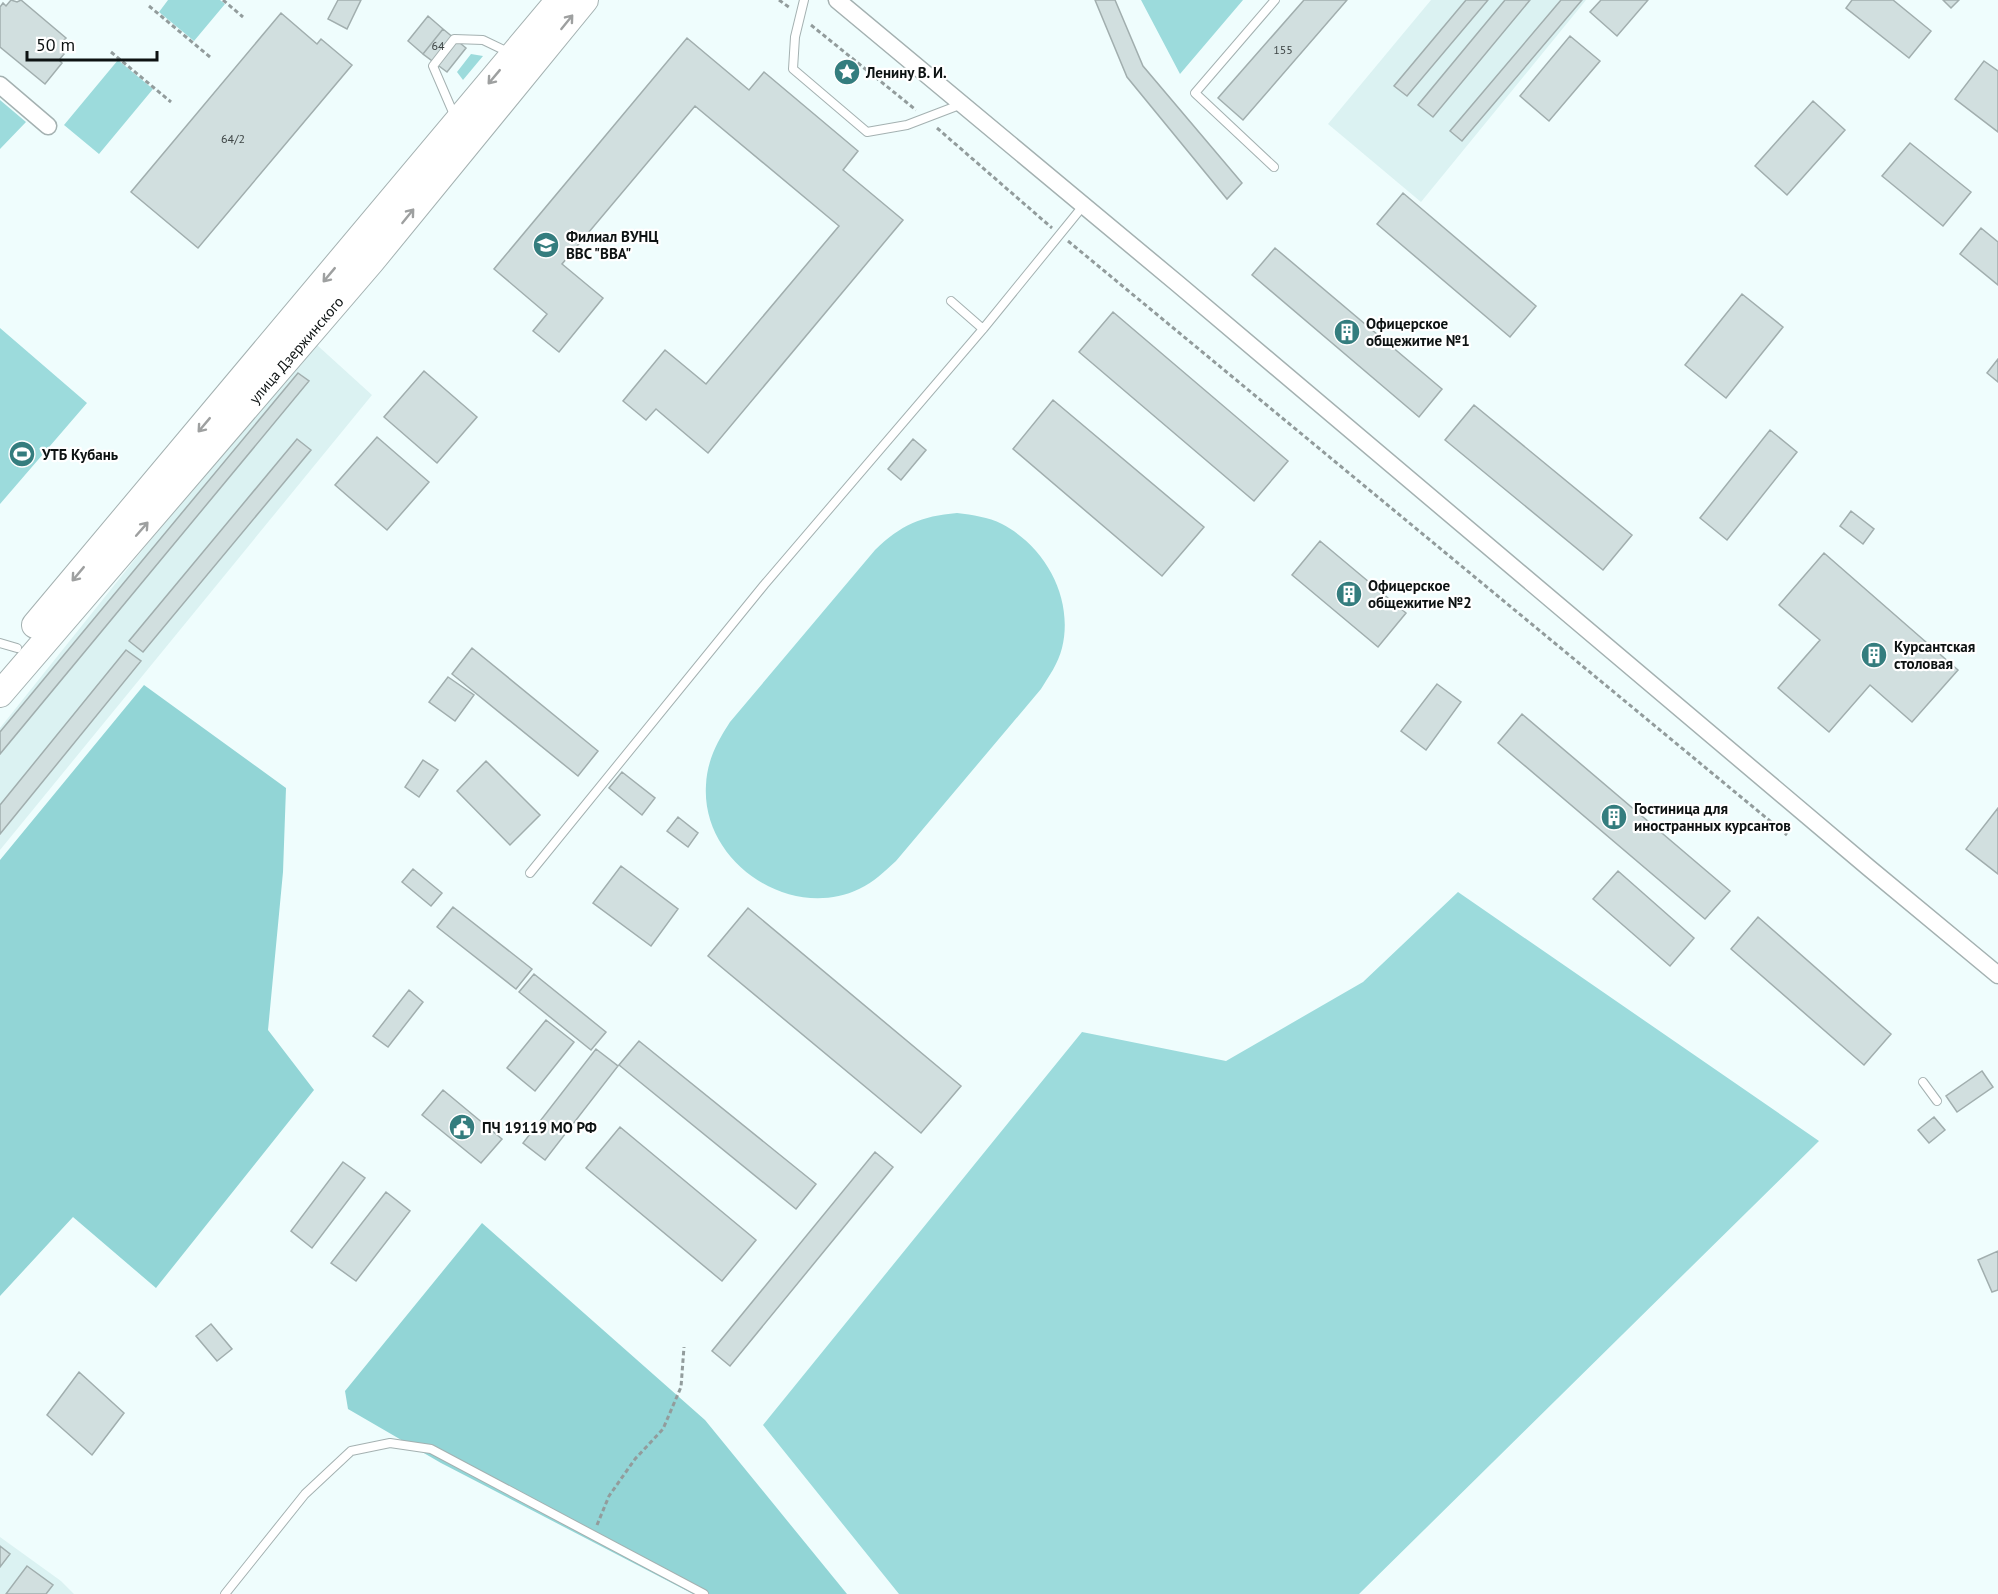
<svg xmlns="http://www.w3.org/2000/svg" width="1998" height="1594" font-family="'PT Sans',sans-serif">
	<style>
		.built { fill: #dbf2f2 }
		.green { fill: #9cdbdc }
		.forest { fill: #92d5d6 }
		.building { fill: #d1dfdf; stroke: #a1aeae; stroke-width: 1.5 }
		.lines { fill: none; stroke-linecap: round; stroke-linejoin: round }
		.service-casing { stroke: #a4b1b1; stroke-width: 10 }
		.minor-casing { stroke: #a4b1b1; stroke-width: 19 }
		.primary-casing { stroke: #a4b1b1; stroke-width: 28 }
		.path { stroke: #929c9c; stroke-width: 3; stroke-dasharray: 4.5 3; stroke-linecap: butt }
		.service { stroke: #fff; stroke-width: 8 }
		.minor { stroke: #fff; stroke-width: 16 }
		.primary { stroke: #fff; stroke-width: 26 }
		.oneway { stroke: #9ea0a0 }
		.labels { text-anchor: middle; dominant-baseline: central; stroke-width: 4.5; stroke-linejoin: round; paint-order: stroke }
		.number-label { font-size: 12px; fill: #3e4545 }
		.poi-label { font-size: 15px; font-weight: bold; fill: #0d1212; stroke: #fff; text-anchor: start }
		.street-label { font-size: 15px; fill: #0d1212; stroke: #fff }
	</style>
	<rect width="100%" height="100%" fill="#effdfd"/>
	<path class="built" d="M1431,0H1586L1421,202L1328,124Z
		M317,345L372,395L0,850V728L148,543Z
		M0,1537L61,1581L74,1594H0Z"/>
	<path class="green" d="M168,0H220L225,4L194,41L159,12Z
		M1141,0H1243L1180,74Z
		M471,54L483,56L463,80L457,72Z
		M118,60L153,89L99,154L64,125Z
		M0,100L26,122L0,149Z
		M0,328L87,403L0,504Z
		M957,513C973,515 988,517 1002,524C1046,547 1074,599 1062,648C1058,664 1049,676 1041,689L896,861C884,872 874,882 859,889C790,922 701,862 706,785C707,761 717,742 730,722L875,550C901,525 921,516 957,513Z
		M1458,892L1819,1141L1359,1594H899L763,1425L1082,1032L1226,1061L1363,982Z"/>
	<path class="forest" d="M144,685L286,788L283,872L268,1030L314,1090L156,1288L73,1217L0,1296V860Z
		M482,1223L705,1420L847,1594H693L441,1463L348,1409L345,1391Z"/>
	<path class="building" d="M11,0L17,2L21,0L66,38L63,41L67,44L61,51L64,54L59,60L62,63L45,84L0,47V7L3,3L6,6Z
		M338,0H361L347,29L328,19Z
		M1095,0H1115L1143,66L1242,183L1227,199L1127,77Z
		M1304,0H1347L1243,120L1218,98Z
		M1466,0H1488L1407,96L1394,86Z
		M1505,0H1530L1433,117L1418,105Z
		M1561,0H1582L1462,141L1450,131Z
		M1601,0H1648L1617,36L1590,12Z
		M1852,0H1893L1931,31L1909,58L1846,8Z
		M1943,0H1959L1951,8Z
		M281,13L317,44L321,39L352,65L198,248L131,192Z
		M428,16L443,29L423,54L408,41Z
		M443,29L466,48L447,72L423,54Z
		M1570,36L1600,61L1549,121L1520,96Z
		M687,38L749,90L764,72L858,151L843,170L903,220L708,453L656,409L646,420L623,401L665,350L706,384L839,226L695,106L562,264L603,298L559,352L533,331L547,314L494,269Z
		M1984,61L1998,71V132L1955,99Z
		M1813,101L1845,130L1787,195L1755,166Z
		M1910,143L1971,192L1943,226L1882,176Z
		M1403,193L1536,306L1510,337L1377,224Z
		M1981,228L1998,242V285L1960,254Z
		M1275,248L1442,389L1419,417L1252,275Z
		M1742,294L1783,327L1726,398L1685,365Z
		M1113,312L1288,461L1254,501L1079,352Z
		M1998,359V382L1987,373Z
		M424,371L477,417L437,463L384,417Z
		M298,373L309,381L0,754V732Z
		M1053,400L1204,527L1162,576L1013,449Z
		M1474,405L1632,535L1603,570L1445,440Z
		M1770,430L1797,452L1727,540L1700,518Z
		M377,437L429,482L387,530L335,485Z
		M297,439L311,450L143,652L129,641Z
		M913,439L926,450L901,480L888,469Z
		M1851,511L1874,529L1863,544L1840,526Z
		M1320,541L1406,613L1378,647L1292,575Z
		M1824,553L1958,670L1912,722L1870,685L1829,732L1778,688L1820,640L1779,605Z
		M472,648L598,751L578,776L452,674Z
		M126,650L141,661L0,834V805Z
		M448,677L474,695L455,721L429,702Z
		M1437,684L1461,702L1426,750L1401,731Z
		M1522,714L1730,891L1705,919L1498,743Z
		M423,760L438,770L419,797L405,787Z
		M486,761L540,815L510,845L457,791Z
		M622,772L655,798L642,815L609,788Z
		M1998,808V874L1966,849Z
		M678,817L698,833L688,847L667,831Z
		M621,866L678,909L651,946L593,903Z
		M413,869L442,893L431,906L402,882Z
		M1618,871L1694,938L1670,966L1593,899Z
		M453,907L532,969L516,989L437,927Z
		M748,908L961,1086L921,1133L708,956Z
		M1758,917L1891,1034L1864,1065L1731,949Z
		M534,974L606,1032L591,1050L519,992Z
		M409,990L423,1002L388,1047L373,1036Z
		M546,1020L574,1042L535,1091L507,1068Z
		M639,1041L816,1184L796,1209L619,1065Z
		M596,1049L618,1066L545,1160L523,1143Z
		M1982,1071L1993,1087L1957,1112L1946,1096Z
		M443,1090L502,1139L481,1163L422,1115Z
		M1934,1117L1945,1130L1929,1143L1918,1130Z
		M620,1127L756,1240L722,1281L586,1168Z
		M875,1152L893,1167L730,1366L712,1351Z
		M343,1162L365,1178L312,1248L291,1231Z
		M386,1192L410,1211L356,1281L331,1263Z
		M1998,1251V1290L1992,1292L1978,1260Z
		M211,1324L232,1349L217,1361L196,1336Z
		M79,1372L124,1413L92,1455L47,1415Z
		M0,1546L10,1554L0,1567Z
		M27,1566L53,1585L46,1594H6Z"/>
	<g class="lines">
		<defs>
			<path id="service" d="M804,0L795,37L793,69L867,132L907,125L962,104
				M455,117L433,66L454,39L483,40L510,53
				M1274,167L1195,93L1275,0
				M951,301L983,329
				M0,643L17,648
				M530,873L764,585L983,329L1083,206
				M1923,1082L1937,1101
				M225,1594L305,1494L351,1451L390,1443L431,1449L704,1594"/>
			<path id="minor" d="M837,0L1178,284L1869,868L1998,975
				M0,85L48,126"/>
			<g id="primary">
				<path d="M35,625L559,0"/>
				<path id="s1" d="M0,694L371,262L585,0"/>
			</g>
		</defs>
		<use href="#service" class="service-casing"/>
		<use href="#minor" class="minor-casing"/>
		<use href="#primary" class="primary-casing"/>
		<path class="path" d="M223,0L243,17
			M779,0L790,8
			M149,6L210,57
			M811,25L916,110
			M111,52L171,102
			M937,128L1052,228
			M1068,241L1787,835
			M597,1525L609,1496L635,1459L663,1429L681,1387L684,1347"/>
		<use href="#service" class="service"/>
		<use href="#minor" class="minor"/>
		<use href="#primary" class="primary"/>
	</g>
	<defs><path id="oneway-shaft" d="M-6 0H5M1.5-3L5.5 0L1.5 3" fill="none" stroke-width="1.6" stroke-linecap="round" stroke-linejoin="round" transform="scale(1.5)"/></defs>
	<g class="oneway">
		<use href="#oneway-shaft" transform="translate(567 22) rotate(-51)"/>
		<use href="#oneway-shaft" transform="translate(494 77) rotate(130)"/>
		<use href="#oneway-shaft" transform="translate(408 216) rotate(-51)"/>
		<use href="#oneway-shaft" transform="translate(329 275) rotate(130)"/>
		<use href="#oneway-shaft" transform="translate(204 425) rotate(130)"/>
		<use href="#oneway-shaft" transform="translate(142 529) rotate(-49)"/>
		<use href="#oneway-shaft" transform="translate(78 574) rotate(130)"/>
	</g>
	<defs>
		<symbol id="sight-disc" viewBox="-11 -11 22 22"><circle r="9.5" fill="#347d7e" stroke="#fff"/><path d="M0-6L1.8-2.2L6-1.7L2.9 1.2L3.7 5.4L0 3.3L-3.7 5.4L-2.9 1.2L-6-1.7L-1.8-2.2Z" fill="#fff"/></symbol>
		<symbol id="university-disc" viewBox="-11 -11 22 22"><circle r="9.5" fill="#347d7e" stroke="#fff"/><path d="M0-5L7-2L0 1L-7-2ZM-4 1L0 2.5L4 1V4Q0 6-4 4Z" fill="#fff"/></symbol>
		<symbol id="building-disc" viewBox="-11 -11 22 22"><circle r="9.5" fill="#347d7e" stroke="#fff"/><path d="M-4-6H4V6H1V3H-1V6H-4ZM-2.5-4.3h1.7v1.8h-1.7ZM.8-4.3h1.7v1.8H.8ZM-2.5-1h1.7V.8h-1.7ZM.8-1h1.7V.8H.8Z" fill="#fff"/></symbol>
		<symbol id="stadium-disc" viewBox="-11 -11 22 22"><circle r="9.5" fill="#347d7e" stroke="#fff"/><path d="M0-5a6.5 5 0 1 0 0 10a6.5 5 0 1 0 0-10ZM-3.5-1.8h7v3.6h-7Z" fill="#fff"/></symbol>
		<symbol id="civic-disc" viewBox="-11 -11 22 22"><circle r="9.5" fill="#347d7e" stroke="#fff"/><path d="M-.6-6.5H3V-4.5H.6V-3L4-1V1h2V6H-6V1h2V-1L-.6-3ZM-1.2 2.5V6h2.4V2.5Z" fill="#fff"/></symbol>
	</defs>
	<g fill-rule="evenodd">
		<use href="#sight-disc" x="832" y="57" width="30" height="30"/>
		<use href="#university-disc" x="531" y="230" width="30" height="30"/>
		<use href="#building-disc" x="1332" y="317" width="30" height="30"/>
		<use href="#stadium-disc" x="7" y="439" width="30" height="30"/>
		<use href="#building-disc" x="1334" y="579" width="30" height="30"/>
		<use href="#building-disc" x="1859" y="640" width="30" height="30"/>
		<use href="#building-disc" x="1599" y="802" width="30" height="30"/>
		<use href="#civic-disc" x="447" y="1112" width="30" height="30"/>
	</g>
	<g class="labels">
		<g class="number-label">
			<text x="438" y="45">64</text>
			<text x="1283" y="49">155</text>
			<text x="233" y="138">64/2</text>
		</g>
		<g class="poi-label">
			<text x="866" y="72">Ленину В. И.</text>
			<text x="566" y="236">Филиал ВУНЦ<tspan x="566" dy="17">ВВС "ВВА"</tspan></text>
			<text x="1366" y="323">Офицерское<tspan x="1366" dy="17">общежитие №1</tspan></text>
			<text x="42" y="454">УТБ Кубань</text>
			<text x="1368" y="585">Офицерское<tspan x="1368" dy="17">общежитие №2</tspan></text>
			<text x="1894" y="646">Курсантская<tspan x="1894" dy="17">столовая</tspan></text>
			<text x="1634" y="808">Гостиница для<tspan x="1634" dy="17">иностранных курсантов</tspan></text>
			<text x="482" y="1127">ПЧ 19119 МО РФ</text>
		</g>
		<g class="street-label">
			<text stroke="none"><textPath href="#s1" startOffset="454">улица Дзержинского</textPath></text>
		</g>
	</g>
	<path d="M27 51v9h130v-9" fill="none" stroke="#0d1212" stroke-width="3"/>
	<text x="36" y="51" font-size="18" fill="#0d1212" stroke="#ffffff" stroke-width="4.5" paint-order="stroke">50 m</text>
</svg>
